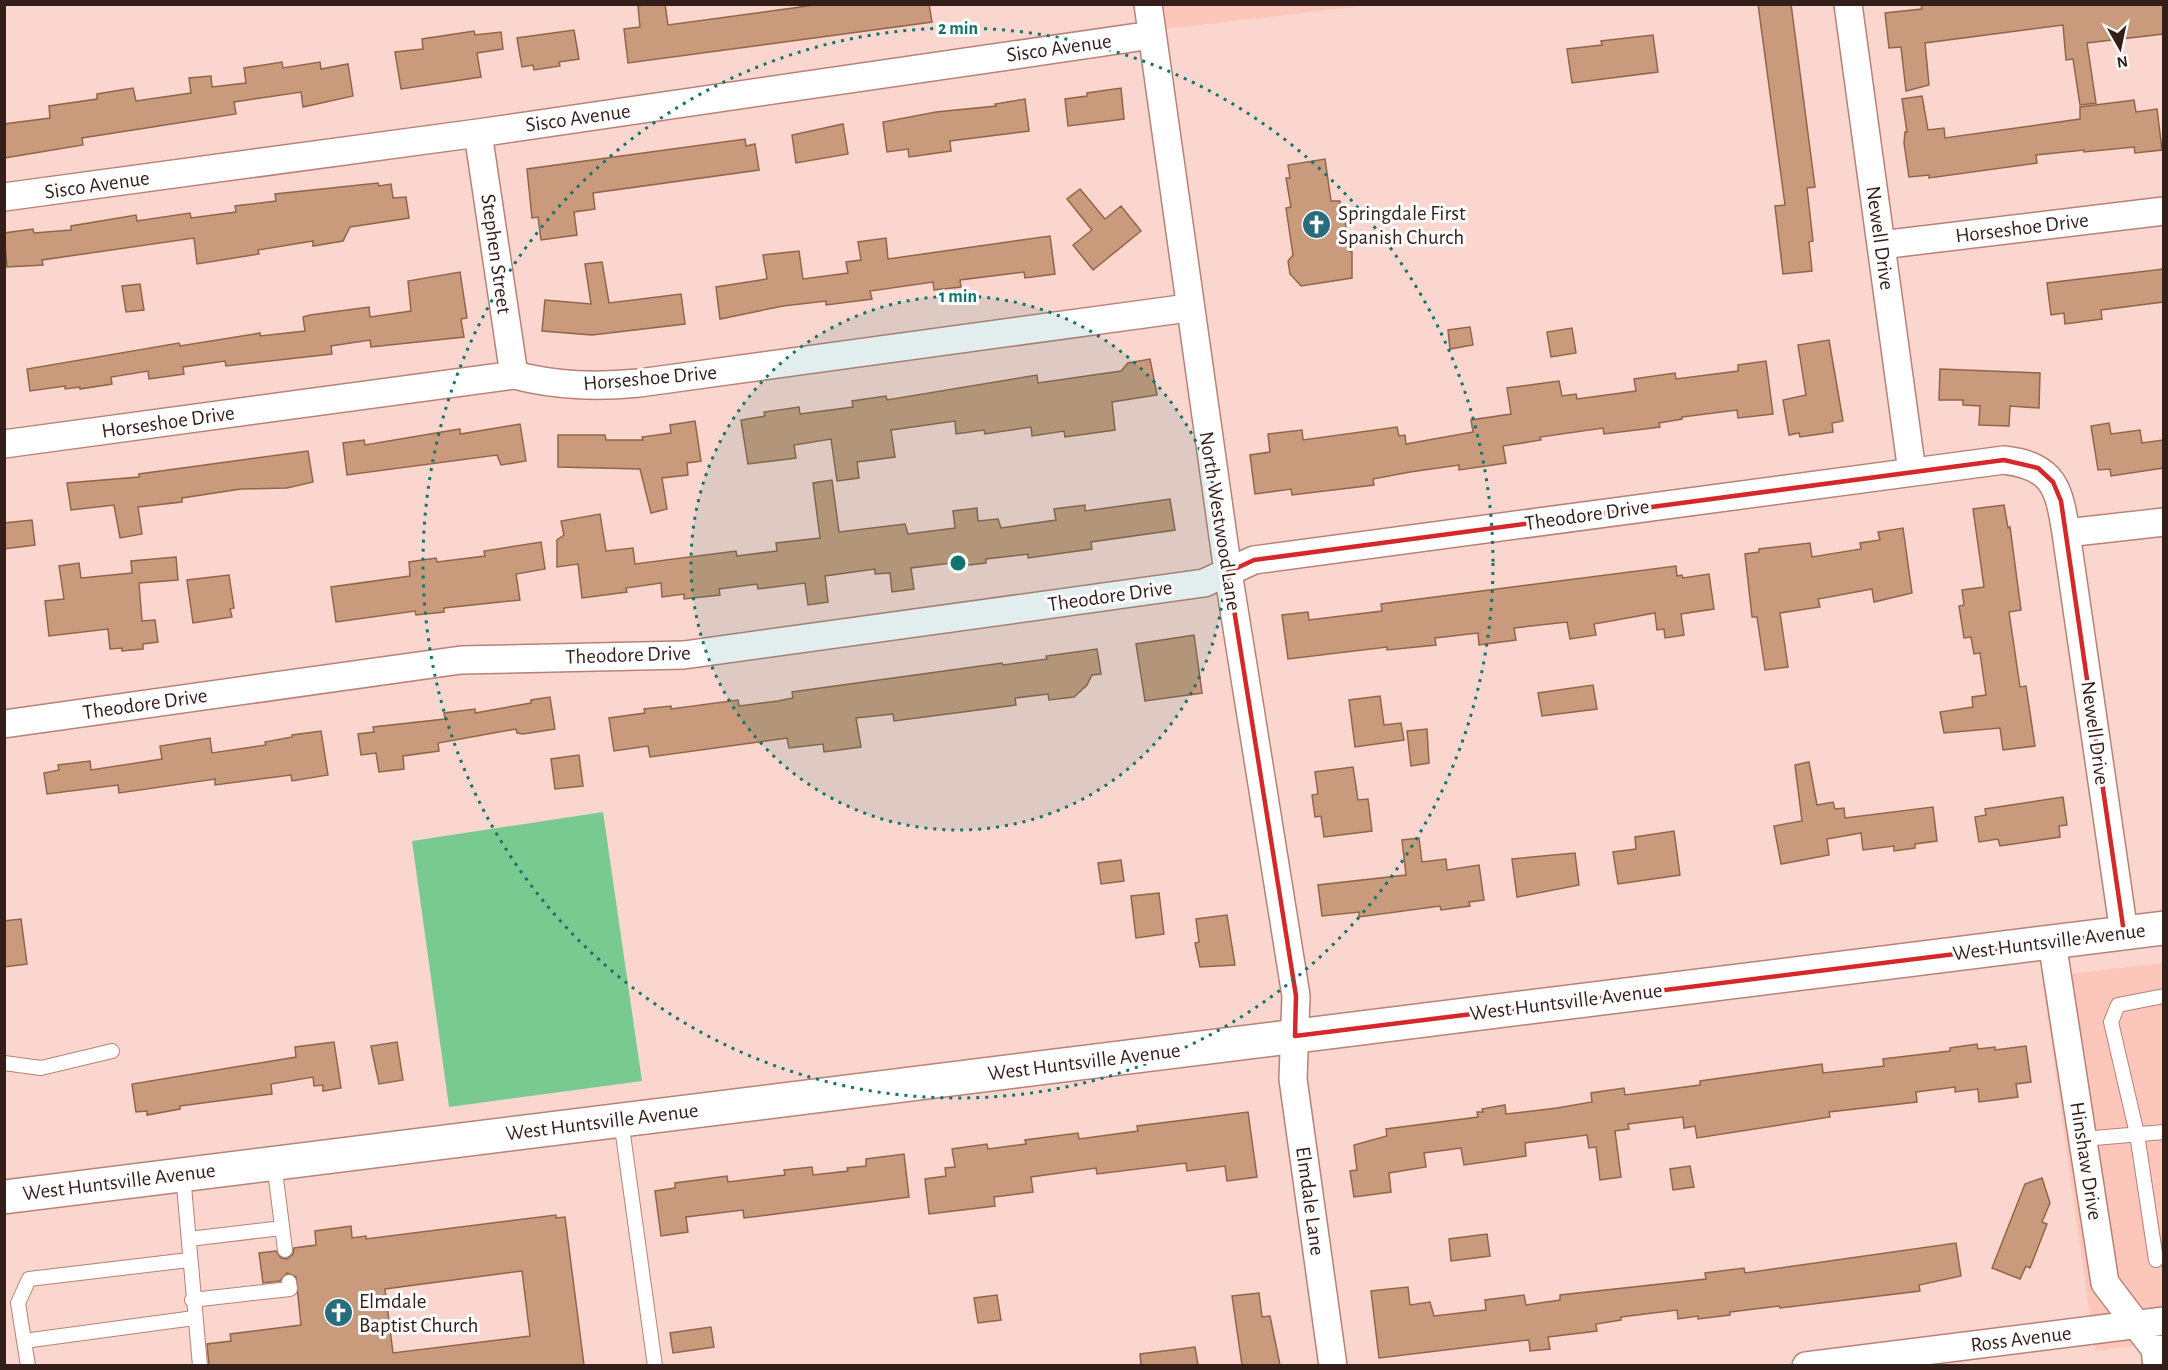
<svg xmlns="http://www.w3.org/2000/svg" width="2168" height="1370" font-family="'Alegreya Sans',sans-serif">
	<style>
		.built { fill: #fcc6ba }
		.green { fill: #78ca91 }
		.building { fill: #ca9a7d; stroke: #916549; stroke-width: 1.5; fill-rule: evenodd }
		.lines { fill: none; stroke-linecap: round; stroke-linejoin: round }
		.service-casing { stroke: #b88176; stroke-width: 16 }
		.minor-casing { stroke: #b88176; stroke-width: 30 }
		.secondary-casing { stroke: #b88176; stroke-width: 36 }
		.service { stroke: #fff; stroke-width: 14 }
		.minor { stroke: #fff; stroke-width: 27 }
		.secondary { stroke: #fff; stroke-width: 33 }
		.marked { fill: none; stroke: #d62828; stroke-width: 4.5; stroke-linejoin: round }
		.ring { fill: none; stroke: #0f766e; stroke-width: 3; stroke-dasharray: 3 6 }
		.labels { text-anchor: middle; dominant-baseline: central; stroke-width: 6; stroke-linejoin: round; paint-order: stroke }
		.street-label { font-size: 21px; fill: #341e19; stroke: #fff }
		.poi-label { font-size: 21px; fill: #341e19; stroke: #fff; text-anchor: start }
		.centre { fill: #0f766e; stroke: #fff; stroke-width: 3 }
		.ring-label { font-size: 18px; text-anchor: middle; font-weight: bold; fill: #0f766e; stroke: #fff; stroke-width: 6; stroke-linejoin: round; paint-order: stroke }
	</style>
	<rect width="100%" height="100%" fill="#fbd6ce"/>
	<path class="built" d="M1161,4L1370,5L1164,29Z
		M2163,963V1342L2095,1351L2042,977Z"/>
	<path class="green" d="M603,812L642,1081L449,1107L412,841Z"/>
	<path class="building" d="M647,4H665L668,25L822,4H929L932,22L628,63L624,29L640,27L638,6Z
		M1758,4H1791L1815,187L1807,188L1813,241L1809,242L1812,271L1783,274L1775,206L1785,205Z
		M1921,4H2163V34L2087,43L2096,103L2080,105L2073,59L2066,60L2063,25L1925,43L1929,85L1906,91L1901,47L1889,48L1885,13L1922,9Z
		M574,30L579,59L559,62L560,66L534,70L533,65L522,67L517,38Z
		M474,31L475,35L501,32L503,49L477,53L481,77L401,89L395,52L423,49L422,39Z
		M1653,35L1658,72L1572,83L1567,49L1602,45L1601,41Z
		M282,62L283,68L320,62L321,69L348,64L353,96L303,107L301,92L234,102L236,114L82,138L83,145L4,158V124L50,118L49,106L97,99V94L133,88L136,101L191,93L189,78L211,76L212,87L246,83L244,68Z
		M1121,88L1124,119L1068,126L1065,99L1087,96V93Z
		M1922,96L1928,130L1944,128L1945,138L2080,119V107L2134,100L2136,112L2157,109L2162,150L2135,153L2134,147L2084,152V150L2036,155L2037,163L1929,178V175L1909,177L1904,143L1905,132H1907L1902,99Z
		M1025,99L1029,131L950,141L951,151L909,157L908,149L887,152L883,122L936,112L996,106L995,104Z
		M843,124L848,154L796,163L792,135Z
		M745,139L746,146L755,144L759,170L593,193L595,209L574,212L577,235L541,240L538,217L532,218L527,169Z
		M1325,159L1331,201H1340L1341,213H1344L1349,251L1352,250V278L1301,286L1290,274L1288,261L1293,255L1286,208L1291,207L1286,178H1290L1288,165Z
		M378,183L379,186L391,184L393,198L406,197L409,218L350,227L343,241L313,246V241L258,250L259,254L197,264L194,238L42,260L43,265L7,267L4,233L33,229L34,233L71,230V226L136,215L137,221L190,213L191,218L236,212L235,206L276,201L275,194Z
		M1080,189L1105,219L1121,206L1141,231L1093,270L1073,245L1092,230L1067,199Z
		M1050,236L1055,274L1025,278L1024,272L960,280L961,287L934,290L933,282L870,291L872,299L826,305V301L783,306L720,319L716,287L767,279L763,255L799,251L803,279L848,273L846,262L861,260L858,242L886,238L888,259Z
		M602,262L609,303L681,294L685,324L592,335L542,331L545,300L591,304L585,264Z
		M2163,269V302L2101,310L2102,319L2065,324L2064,313L2051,315L2047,283Z
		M460,272L467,318L461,319L464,337L371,347L370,340L331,346L332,354L226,366L225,361L183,367L184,374L149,379L148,371L111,377L112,384L80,389V387L65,389V386L30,391L27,369L179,343L180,346L260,333V336L305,331L303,317L310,315L369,307L370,317L411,311L408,281Z
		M140,284L144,310L126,312L122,286Z
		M1470,327L1473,345L1450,349L1448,330Z
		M1572,328L1576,353L1551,357L1547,332Z
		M1829,340L1843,421L1832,423L1833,432L1800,437L1799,433L1789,435L1783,400L1806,395L1798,345Z
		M1150,359L1157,395L1112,402L1115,430L1065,437L1064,431L1032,436L1031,427L985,434L984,430L956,434L955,421L891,430L895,457L857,462L859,478L837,481L831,439L794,445L796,458L748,464L741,420L765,416L764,412L799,407L800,414L853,407L852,401L886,396L887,400L1037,375L1038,383L1121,371L1128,363Z
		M1766,361L1773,414L1738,418L1737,410L1682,417V419L1659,423L1660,427L1604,434L1603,428L1540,437L1541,440L1503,446L1506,463L1459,470V465L1410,472L1373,479L1374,485L1292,495L1291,489L1255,494L1250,455L1270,452L1268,434L1302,430L1303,440L1397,427L1399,436L1405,435L1406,444L1473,432L1471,420L1511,414L1507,388L1559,381L1562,396L1576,394L1577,399L1636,391L1634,379L1675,373L1676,379L1738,371V365Z
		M1940,369L2040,373L2039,408L2010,406L2009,426L1979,425L1980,406L1963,405V400H1939Z
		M695,421L701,461L687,463L688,475L662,478L667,509L651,513L640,469L558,467V435H605L606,440H643L642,437L671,433L670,425Z
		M2109,423L2111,434L2140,430L2142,443L2163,440V468L2111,476L2110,469L2098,470L2091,426Z
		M520,424L526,461L501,465L497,455L347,475L343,443L364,440L365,445L460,429V434Z
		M308,451L313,482L287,488L241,489L182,498V502L138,507L142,534L120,538L114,505L71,510L67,483L139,477V474Z
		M832,480L839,532L905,524L908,534L955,528L953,511L977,508L978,521L998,519L1001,528L1056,520L1054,509L1085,505V511L1170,499L1175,530L1091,542L1092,549L1028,558V554L986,559V563L960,566V562L911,568L914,589L892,592L890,573L875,574V569L825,576L828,602L808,605L805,583L758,589L757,584L719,589L720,595L684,599V594L662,597L661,583L626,588L627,592L582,598L578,564L557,567V540L564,535L561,521L600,514L606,551L633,548L635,564L736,551L737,556L777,551L776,543L820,538L813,483Z
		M2004,505L2008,528L2010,527L2021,610L2009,612L2020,687L2026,686L2035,746L2003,750L2000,728L1944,733L1940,712L1973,707L1972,697L1986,695L1980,653L1974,654L1971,637L1964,638L1959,606L1964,605L1962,590L1984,587L1973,509Z
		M32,520L35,545L4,549V523Z
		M1903,528L1912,593L1874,602L1872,589L1818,599L1820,607L1780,613L1788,667L1765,670L1757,617H1752L1745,554L1759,552V549L1810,543L1812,557L1861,549L1860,543L1880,540L1878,532Z
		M541,542L545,569L516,574L520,600L444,608V612L416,615L415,611L336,622L331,587L410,576L409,562L436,558L437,562L485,556L484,551Z
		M176,557L178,580L139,583L142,621L155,620L158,642L143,644V649L122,651V648L110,649L108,629L49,636L45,601L64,599L59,566L79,563L81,578L132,573L131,561Z
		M1676,566L1677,576L1682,575L1683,578L1709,574L1714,609L1681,614L1684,635L1665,638L1664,629L1657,630L1655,613L1594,624L1596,635L1570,639L1567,622L1514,628L1516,640L1479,645L1478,633L1435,638L1436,645L1387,650V647L1288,659L1282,615L1308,612L1309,620L1382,611L1381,604Z
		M229,575L234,608L230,609L232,617L193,623L187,580Z
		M1194,635L1202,693L1145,701L1136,644Z
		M1097,649L1101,674L1092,675L1087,685L1074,697L1049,700L1048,694L1015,698L1016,705L894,721L893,714L856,718L861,747L824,752L823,744L789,748L787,738L650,757L648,746L614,751L609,718L645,713L644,709L671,706V709L738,700L739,706L778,701L793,698L792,692L1002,663L1003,665L1047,659L1046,656Z
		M1593,685L1597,709L1542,716L1538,693Z
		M1380,696L1384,725L1401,723L1404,740L1355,747L1349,700Z
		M550,697L555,729L523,734L517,733L516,729L438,743L439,751L403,756L404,769L379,772L376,753L361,755L358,734L374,732L373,727L445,719L444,713L475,709V713L531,703V700Z
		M1427,729L1429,763L1411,766L1407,731Z
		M321,731L328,775L292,781L291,775L215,785V779L119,793L118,785L47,794L44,773L59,770L58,765L90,761L91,770L162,759L160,746L210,738L212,753L266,745L265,742L292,737V735Z
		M579,755L583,786L555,789L551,759Z
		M1809,762L1817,805L1833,802L1835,809L1844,808L1845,818L1933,807L1937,841L1915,844V848L1894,851V846L1863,850L1861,833L1827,839L1829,855L1781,864L1774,826L1802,821L1795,765Z
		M1353,767L1358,800L1368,799L1372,831L1324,837L1321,816L1315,817L1312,795L1318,794L1315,772Z
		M2063,797L2067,825L2059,826L2060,837L2000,846L1998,839L1979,842L1975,817L1986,815L1985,809Z
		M1674,831L1680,875L1618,884L1613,852L1636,849L1635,837Z
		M1419,838L1422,862L1446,859L1447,870L1479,865L1484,900L1469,902L1470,906L1441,910L1440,906L1359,917V912L1322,916L1318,885L1406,875L1402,840Z
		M1575,853L1579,885L1517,897L1512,859Z
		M1121,860L1124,881L1101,884L1098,863Z
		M1159,893L1164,934L1136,938L1131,896Z
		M1227,915L1235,965L1200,967L1195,943L1199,942L1196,919Z
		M21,919L27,964L4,967V921Z
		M334,1042L341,1088L323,1091V1085L314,1086L313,1077L271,1084L272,1094L180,1106V1109L147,1115V1111L136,1112L132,1084L296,1057L295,1047Z
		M397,1042L403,1080L379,1084L371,1046Z
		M1977,1044L1978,1049L1995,1047V1050L2026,1046L2031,1082L2016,1084L2018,1097L1979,1102L1978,1089L1955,1092V1087L1916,1092L1917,1102L1829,1112L1830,1117L1697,1138L1695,1126L1684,1128L1683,1117L1628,1124L1629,1129L1615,1131L1621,1177L1600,1180L1596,1147L1589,1148L1587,1135L1525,1143L1526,1156L1464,1165L1461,1148L1424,1153L1426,1167L1389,1173L1391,1192L1354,1197L1350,1171L1357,1170L1354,1145L1387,1136L1386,1129L1478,1117L1477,1112H1483L1482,1109L1505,1105L1506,1114L1557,1108L1592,1102L1591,1093L1624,1088L1625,1095L1700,1085V1081L1822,1064L1823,1073L1884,1066L1883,1059L1950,1051V1048Z
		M1248,1112L1257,1177L1227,1181L1225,1166L1187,1171L1186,1163L1097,1174L1096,1168L1031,1177L1033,1192L994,1197L995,1206L929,1214L925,1179L946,1176L945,1168L955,1167L952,1149L987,1144L988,1149L1026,1144L1025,1140L1078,1133L1079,1139L1138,1131L1137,1126Z
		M904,1154L909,1197L744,1218L743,1210L686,1217L688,1232L661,1236L655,1191L675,1188V1183L727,1176L728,1182L785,1175L784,1170L812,1167L813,1175L848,1171L847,1168L866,1166V1159Z
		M1690,1166L1694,1187L1673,1190L1670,1169Z
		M2042,1178L2050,1203L2042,1222L2047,1224L2030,1268L2026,1266L2020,1279L1992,1268L2025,1184Z
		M556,1215V1218L565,1217L584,1365H209L207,1344L231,1341L230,1334L301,1325L296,1277L287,1273L280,1281L263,1283L259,1253L276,1251L281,1258L287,1259L293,1254L294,1248L316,1245L315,1231L351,1226L352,1238L366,1236V1239ZM522,1271L530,1336L393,1353L385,1289Z
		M1487,1234L1490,1256L1451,1261L1449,1239Z
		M1956,1243L1961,1276L1919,1285L1920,1291L1780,1308L1779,1306L1730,1312V1315L1698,1319V1316L1678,1319L1677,1310L1621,1317V1320L1596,1324L1597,1331L1548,1337L1550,1349L1530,1351L1529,1340L1379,1358L1371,1291L1408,1287L1410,1305L1430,1302L1434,1316L1486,1310L1485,1300L1524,1295L1526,1305L1560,1300V1295L1706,1279L1705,1273L1744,1268L1745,1273Z
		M1259,1293L1262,1317L1270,1316L1280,1365H1242L1232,1296Z
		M997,1295L1001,1320L978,1323L974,1298Z
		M711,1327L714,1347L673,1353L670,1333Z
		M1195,1347L1198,1365H1141L1140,1354Z"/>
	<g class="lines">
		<defs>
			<path id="service" d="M4,1063L41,1068L112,1051
				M621,1120L655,1366
				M2083,1139L2164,1132
				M274,1163L285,1250
				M183,1175L200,1366
				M189,1239L282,1228
				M2156,1260L2137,1134L2111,1022L2118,1005L2164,996
				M192,1300L290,1289L289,1282
				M24,1341L194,1318
				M28,1366L18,1303L29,1279L189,1260"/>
			<path id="minor" d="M1148,4L1228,572L1296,996L1293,1079L1333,1366
				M1848,4L1912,472
				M478,133L514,375
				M4,197L478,133L1152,35
				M1881,245L2164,211
				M4,444L514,375C557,386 596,387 639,383L1188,308
				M2066,533L2124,933
				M4,724L461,660L684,655L1204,583L1254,560L2004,460C2054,466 2059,488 2066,533L2164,522
				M2052,942L2105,1283L2155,1349L2157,1366
				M1806,1366L2164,1321"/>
			<path id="secondary" d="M4,1197L2164,928"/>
		</defs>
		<use href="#service" class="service-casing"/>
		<use href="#minor" class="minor-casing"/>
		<use href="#secondary" class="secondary-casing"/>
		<use href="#service" class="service"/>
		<use href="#minor" class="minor"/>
		<use href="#secondary" class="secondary"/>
	</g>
	<path class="marked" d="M2004,460L2038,468L2053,482L2061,501L2124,933L1295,1036L1296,996L1228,572L1254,560Z"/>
	<circle cx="958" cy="563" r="267" fill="#0f766e" fill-opacity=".12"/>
	<g class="ring">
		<circle cx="958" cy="563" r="267"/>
		<circle cx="958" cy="563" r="535"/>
	</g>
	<defs>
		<symbol id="church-disc" viewBox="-11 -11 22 22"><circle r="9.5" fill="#276d7b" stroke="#fff"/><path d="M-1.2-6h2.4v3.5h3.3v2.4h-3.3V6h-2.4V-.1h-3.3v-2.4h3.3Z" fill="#fff"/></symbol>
	</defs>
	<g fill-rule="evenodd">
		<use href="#church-disc" x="1300" y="208" width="33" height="33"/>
		<use href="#church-disc" x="322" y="1296" width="33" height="33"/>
	</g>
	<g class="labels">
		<g class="street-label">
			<text transform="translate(1059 48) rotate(-8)">Sisco Avenue</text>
			<text transform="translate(578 118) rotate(-8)">Sisco Avenue</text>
			<text transform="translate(97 185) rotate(-8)">Sisco Avenue</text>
			<text transform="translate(2022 228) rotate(-7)">Horseshoe Drive</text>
			<text transform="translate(1880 238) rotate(82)">Newell Drive</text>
			<text transform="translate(496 254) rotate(82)">Stephen Street</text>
			<text transform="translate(650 378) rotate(-5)">Horseshoe Drive</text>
			<text transform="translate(168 422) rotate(-8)">Horseshoe Drive</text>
			<text transform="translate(1587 515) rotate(-8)">Theodore Drive</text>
			<text transform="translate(1220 521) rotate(81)">North Westwood Lane</text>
			<text transform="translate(1110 596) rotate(-8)">Theodore Drive</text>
			<text transform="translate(628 655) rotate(-2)">Theodore Drive</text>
			<text transform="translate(145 704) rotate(-8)">Theodore Drive</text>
			<text transform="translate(2095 733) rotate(82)">Newell Drive</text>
			<text transform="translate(2049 942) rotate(-7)">West Huntsville Avenue</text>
			<text transform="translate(1566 1002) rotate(-7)">West Huntsville Avenue</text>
			<text transform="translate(1084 1062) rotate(-7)">West Huntsville Avenue</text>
			<text transform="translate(602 1122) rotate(-7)">West Huntsville Avenue</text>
			<text transform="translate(2086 1161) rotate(81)">Hinshaw Drive</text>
			<text transform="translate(119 1182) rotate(-7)">West Huntsville Avenue</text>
			<text transform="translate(1310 1201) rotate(82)">Elmdale Lane</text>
			<text transform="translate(2021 1339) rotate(-7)">Ross Avenue</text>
		</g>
		<g class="poi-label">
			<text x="1338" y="213">Springdale First<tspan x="1338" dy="24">Spanish Church</tspan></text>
			<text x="359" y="1301">Elmdale<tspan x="359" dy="24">Baptist Church</tspan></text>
		</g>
	</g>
	<circle cx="958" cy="563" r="9" class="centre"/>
	<g class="ring-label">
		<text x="958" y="34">2 min</text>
		<text x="958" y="302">1 min</text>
	</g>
	<rect width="2168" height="1370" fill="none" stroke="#341e19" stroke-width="12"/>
	<g transform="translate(2120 48) rotate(171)" stroke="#ffffff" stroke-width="4.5" paint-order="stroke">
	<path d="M0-4.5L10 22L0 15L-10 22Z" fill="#341e19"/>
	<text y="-9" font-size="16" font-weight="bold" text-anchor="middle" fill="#341e19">N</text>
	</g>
</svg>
